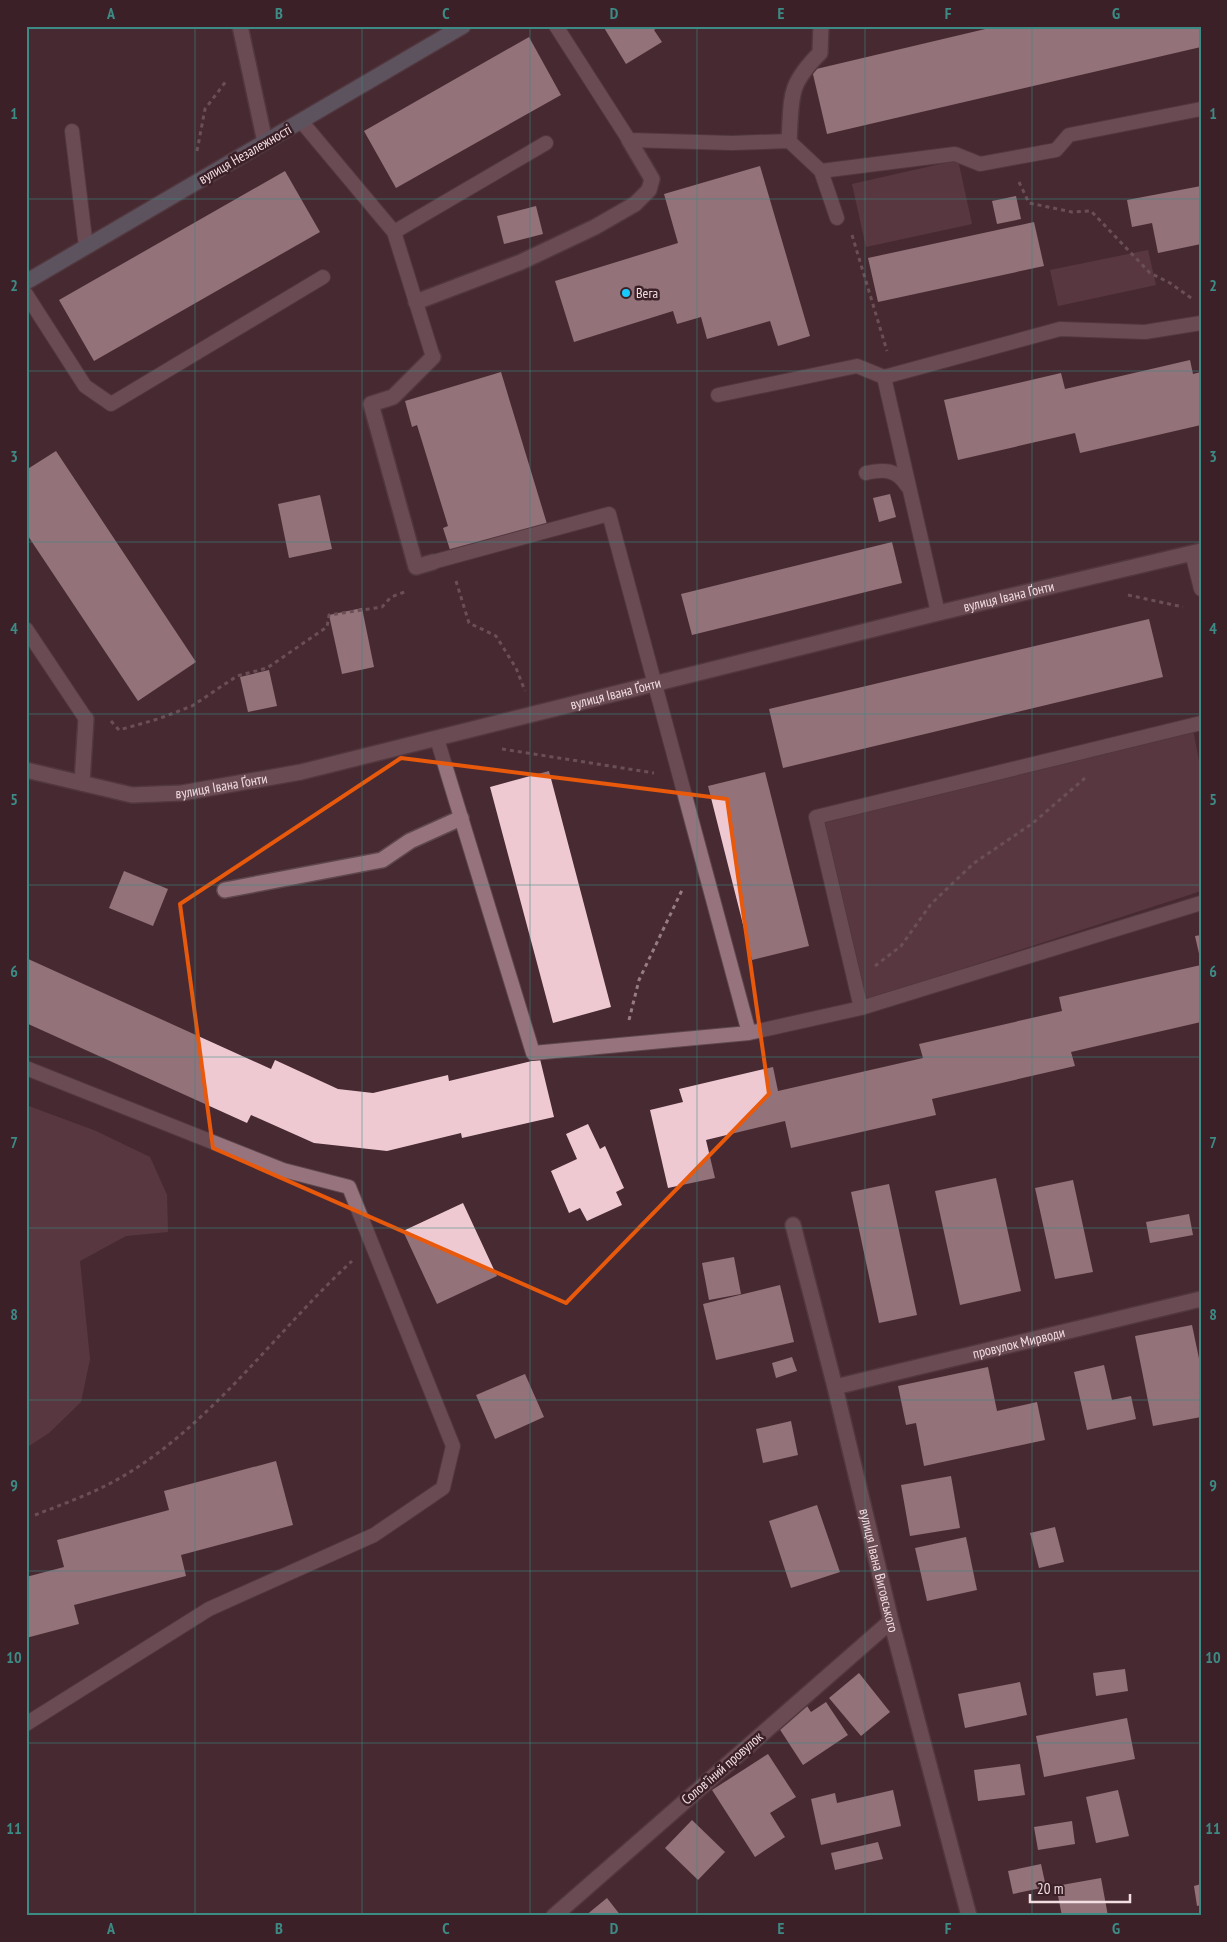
<svg xmlns="http://www.w3.org/2000/svg" width="1227" height="1942" font-family="'PT Sans Narrow',sans-serif">
	<style>
		.park { fill: #6f4853 }
		.building { fill: #efc9d2 }
		.lines { fill: none; stroke-linecap: round; stroke-linejoin: round }
		.lane-casing { stroke: #5f474e; stroke-width: 16 }
		.street-casing { stroke: #5f474e; stroke-width: 18 }
		.secondary-casing { stroke: #5f474e; stroke-width: 18 }
		.path { stroke: #967d84; stroke-width: 3; stroke-dasharray: 4 4; stroke-linecap: butt }
		.lane { stroke: #97747d; stroke-width: 14 }
		.street { stroke: #97747d; stroke-width: 15 }
		.secondary { stroke: #798597; stroke-width: 15 }
		.marked { fill: none; stroke: #e8590c; stroke-width: 4; stroke-linejoin: round }
		.grid { fill: none; stroke: #3c8b85; stroke-width: 1; stroke-opacity: 0.55 }
		.poi-dot { fill: #18cafc; stroke: #3c2028; stroke-width: 2 }
		.labels { text-anchor: middle; dominant-baseline: central; stroke-width: 5; stroke-linejoin: round; paint-order: stroke }
		.street-label { font-size: 14px; fill: #f1dde2; stroke: #3c2028 }
		.poi-label { font-size: 14px; fill: #f1dde2; stroke: #3c2028; text-anchor: start }
		.neatline { fill: none; stroke: #3c8b85; stroke-width: 2 }
		.grid-label { font-size: 16px; text-anchor: middle; font-weight: bold; fill: #3c8b85 }
	</style>
	<rect width="100%" height="100%" fill="#472a32"/>
	<path class="park" d="M958,160L972,224L866,247L852,184Z
		M1148,250L1156,285L1058,306L1050,270Z
		M1193,730L1201,771V891L866,1000L822,820Z
		M26,1105L96,1131L150,1157L167,1195L168,1232L126,1236L80,1261L90,1359L81,1402L49,1433L26,1448Z"/>
	<path class="building" d="M603,26H660L654,30L662,42L626,64Z
		M998,26H1201V47L827,134L812,70Z
		M529,37L561,95L396,188L364,131Z
		M760,166L810,336L778,346L770,321L707,339L701,317L677,324L673,311L574,342L555,281L678,243L664,194Z
		M285,171L320,232L94,361L59,300Z
		M1201,186V244L1158,253L1152,223L1132,227L1127,200Z
		M1016,196L1021,219L997,224L992,201Z
		M536,206L543,234L504,244L497,216Z
		M1034,222L1044,266L878,302L868,258Z
		M1190,360L1193,374L1201,372V425L1080,453L1075,433L958,460L944,400L1061,373L1065,389Z
		M501,372L547,524L451,553L443,528L448,526L417,425L412,427L405,401Z
		M56,451L196,662L138,701L26,533V470Z
		M890,494L896,517L879,522L873,498Z
		M320,495L332,549L289,558L278,504Z
		M892,542L902,583L692,635L681,594Z
		M362,608L374,667L342,674L329,615Z
		M1149,619L1163,677L783,768L769,709Z
		M269,670L277,706L248,712L240,677Z
		M549,771L611,1007L553,1023L490,787Z
		M765,772L809,946L752,960L708,786Z
		M124,871L168,889L153,926L109,908Z
		M1201,935V957L1200,958L1195,936Z
		M26,958L271,1069L275,1060L338,1089L373,1093L448,1075L449,1081L540,1059L554,1117L462,1138L461,1133L387,1151L314,1143L251,1115L247,1123L26,1023Z
		M1201,965V1022L1071,1052L1075,1066L932,1099L936,1115L791,1148L785,1121L706,1140L715,1178L668,1188L650,1110L683,1102L679,1089L773,1067L778,1091L923,1058L919,1044L1062,1011L1059,997Z
		M588,1124L600,1149L605,1146L624,1188L616,1192L622,1205L587,1221L580,1208L569,1213L551,1171L577,1159L566,1134Z
		M996,1178L1021,1291L960,1305L935,1191Z
		M1073,1180L1093,1272L1055,1279L1035,1188Z
		M889,1184L917,1315L879,1323L851,1192Z
		M463,1203L497,1276L437,1304L403,1231Z
		M1189,1214L1193,1235L1150,1243L1146,1222Z
		M734,1257L741,1294L709,1300L702,1263Z
		M780,1285L794,1342L716,1360L703,1304Z
		M1192,1325L1201,1368V1417L1153,1426L1135,1336Z
		M792,1357L797,1371L776,1378L772,1363Z
		M1104,1365L1112,1400L1131,1396L1136,1419L1087,1430L1074,1372Z
		M988,1367L997,1411L1037,1402L1045,1440L924,1466L916,1423L906,1425L898,1386Z
		M525,1374L544,1417L495,1439L476,1395Z
		M791,1421L798,1455L763,1463L756,1429Z
		M276,1461L293,1525L181,1555L186,1576L74,1605L79,1624L26,1638V1577L64,1567L57,1540L169,1510L164,1491Z
		M951,1476L960,1528L910,1536L901,1485Z
		M817,1505L840,1572L791,1588L769,1521Z
		M1055,1527L1064,1562L1039,1568L1030,1533Z
		M966,1537L977,1590L927,1601L915,1548Z
		M1125,1669L1128,1691L1096,1696L1093,1673Z
		M859,1673L890,1712L861,1736L829,1698Z
		M1020,1682L1027,1715L965,1728L958,1694Z
		M826,1702L848,1735L803,1765L777,1725L807,1706L811,1712Z
		M1127,1718L1135,1759L1044,1777L1036,1736Z
		M768,1754L796,1797L770,1813L785,1837L755,1857L712,1790Z
		M1020,1764L1025,1795L978,1801L974,1770Z
		M893,1790L901,1826L821,1845L811,1799L835,1793L837,1803Z
		M1118,1790L1129,1836L1096,1843L1086,1797Z
		M692,1820L725,1852L698,1880L665,1848Z
		M1072,1821L1075,1844L1038,1850L1034,1827Z
		M878,1842L883,1859L835,1870L831,1853Z
		M1041,1864L1046,1887L1013,1894L1008,1871Z
		M1101,1878L1108,1916H1062L1056,1886Z
		M1201,1884V1905L1197,1906L1194,1886Z
		M607,1898L621,1916H585Z"/>
	<g class="lines">
		<defs>
			<path id="lane" d="M556,26L629,140L732,143L789,141L821,171L955,154L980,164L1056,150L1069,135L1201,109
				M301,121L394,232L433,357
				M72,131L86,247
				M821,171L837,218
				M394,232L546,143
				M26,294L85,386L111,404L323,277
				M718,395L857,366L884,377
				M866,473C884,469 897,469 907,486
				M1192,553L1201,589
				M433,562L609,514L749,1033L861,1008L1201,903
				M938,613L884,377L1060,329L1145,332L1201,323
				M26,629L86,719
				M437,739L533,1053L749,1033
				M861,1008L816,817L1201,723
				M26,1068L283,1170L349,1187L453,1446L443,1488L374,1535L209,1609L26,1724"/>
			<g id="street">
				<path d="M240,26L265,142"/>
				<path d="M789,141C792,97 787,86 820,53L821,26"/>
				<path d="M416,302L521,262L595,227L635,204L649,190L652,179L629,140"/>
				<path d="M433,562L416,567L371,404L393,397L433,357"/>
				<path id="s1" d="M26,770L132,795L182,793L301,772L938,613L1201,551"/>
				<path d="M82,783L86,719"/>
				<path d="M225,890L382,860L410,841L461,818"/>
				<path id="s2" d="M793,1225L835,1387L891,1621L969,1916"/>
				<path id="s3" d="M835,1387L1201,1299"/>
				<path d="M554,1916L891,1621"/>
			</g>
			<path id="secondary" d="M26,282L463,26"/>
		</defs>
		<use href="#lane" class="lane-casing"/>
		<use href="#street" class="street-casing"/>
		<use href="#secondary" class="secondary-casing"/>
		<path class="path" d="M197,151L205,109L227,80
			M1019,182L1029,203L1072,212L1091,211L1150,273L1170,283L1194,300
			M852,235L887,351
			M456,581L469,623L496,636L516,668L525,691
			M1128,595L1183,607
			M111,721L119,730L158,719L192,706L237,676L267,668L327,627L329,615L382,607L391,597L407,591
			M502,749L654,773
			M875,966L901,946L931,904L974,863L1033,823L1085,778
			M629,1020L639,980L683,888
			M35,1515C58,1506 83,1497 105,1486C203,1437 273,1334 352,1261"/>
		<use href="#lane" class="lane"/>
		<use href="#street" class="street"/>
		<use href="#secondary" class="secondary"/>
	</g>
	<path d="M0 0H1227V1942H0ZM401,758L727,799L769,1094L566,1303L213,1148L180,904Z" fill="#472a32" fill-opacity=".55" fill-rule="evenodd"/>
	<path class="marked" d="M401,758L727,799L769,1094L566,1303L213,1148L180,904Z"/>
	<path class="grid" d="M195,26V1916M362,26V1916M530,26V1916M697,26V1916M865,26V1916M1032,26V1916M26,199H1201M26,371H1201M26,542H1201M26,714H1201M26,885H1201M26,1057H1201M26,1228H1201M26,1400H1201M26,1571H1201M26,1743H1201"/>
	<circle class="poi-dot" cx="626" cy="293" r="5"/>
	<g class="labels">
		<g class="street-label">
			<text transform="translate(245 154) rotate(-30)">вулиця Незалежності</text>
			<text stroke="none"><textPath href="#s1" startOffset="1009">вулиця Івана Ґонти</textPath></text>
			<text stroke="none"><textPath href="#s1" startOffset="604">вулиця Івана Ґонти</textPath></text>
			<text stroke="none"><textPath href="#s1" startOffset="199">вулиця Івана Ґонти</textPath></text>
			<text stroke="none"><textPath href="#s3" startOffset="189">провулок Мирводи</textPath></text>
			<text stroke="none"><textPath href="#s2" startOffset="356">вулиця Івана Виговського</textPath></text>
			<text transform="translate(722 1768) rotate(-41)">Соловʼїний провулок</text>
		</g>
		<g class="poi-label">
			<text x="636" y="293">Вега</text>
		</g>
	</g>
	<rect width="1227" height="1942" fill="none" stroke="#3c2028" stroke-width="55"/>
	<path d="M1030 1894v8h100v-8" fill="none" stroke="#f1dde2" stroke-width="2.5"/>
	<text x="1037" y="1894" font-size="15" fill="#f1dde2" stroke="#3c2028" stroke-width="4" paint-order="stroke">20 m</text>
	<rect x="28" y="28" width="1172" height="1886" class="neatline"/>
	<g class="grid-label">
		<text x="111" y="19">A</text>
		<text x="279" y="19">B</text>
		<text x="446" y="19">C</text>
		<text x="614" y="19">D</text>
		<text x="781" y="19">E</text>
		<text x="948" y="19">F</text>
		<text x="1116" y="19">G</text>
		<text x="14" y="119">1</text>
		<text x="1213" y="119">1</text>
		<text x="14" y="291">2</text>
		<text x="1213" y="291">2</text>
		<text x="14" y="462">3</text>
		<text x="1213" y="462">3</text>
		<text x="14" y="634">4</text>
		<text x="1213" y="634">4</text>
		<text x="14" y="805">5</text>
		<text x="1213" y="805">5</text>
		<text x="14" y="977">6</text>
		<text x="1213" y="977">6</text>
		<text x="14" y="1148">7</text>
		<text x="1213" y="1148">7</text>
		<text x="14" y="1320">8</text>
		<text x="1213" y="1320">8</text>
		<text x="14" y="1491">9</text>
		<text x="1213" y="1491">9</text>
		<text x="14" y="1663">10</text>
		<text x="1213" y="1663">10</text>
		<text x="14" y="1834">11</text>
		<text x="1213" y="1834">11</text>
		<text x="111" y="1934">A</text>
		<text x="279" y="1934">B</text>
		<text x="446" y="1934">C</text>
		<text x="614" y="1934">D</text>
		<text x="781" y="1934">E</text>
		<text x="948" y="1934">F</text>
		<text x="1116" y="1934">G</text>
	</g>
</svg>
